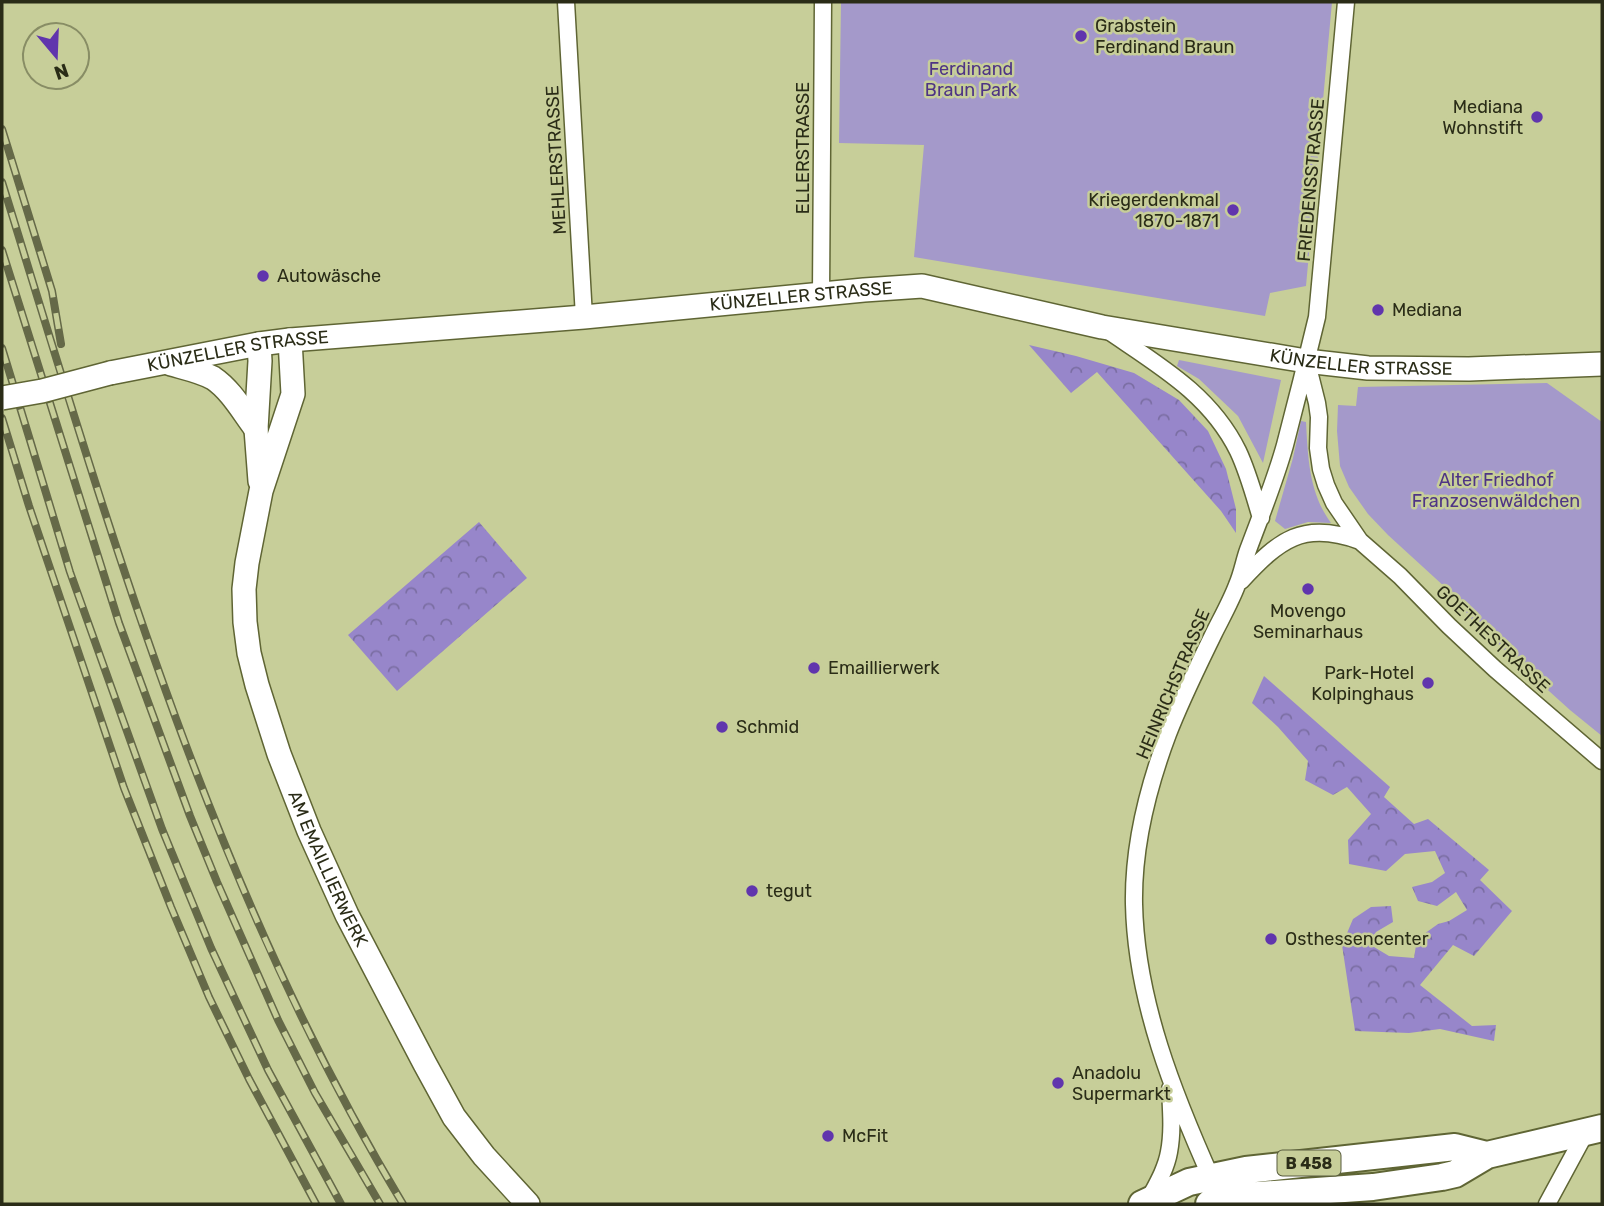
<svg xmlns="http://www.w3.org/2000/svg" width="1604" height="1206" font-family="Rubik,sans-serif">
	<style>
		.green { fill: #a499ca }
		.forest { fill: url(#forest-crowns) }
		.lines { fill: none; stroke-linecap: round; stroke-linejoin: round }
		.minor-casing { stroke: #5f6534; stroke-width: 19 }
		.secondary-casing { stroke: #5f6534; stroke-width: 26 }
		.primary-casing { stroke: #5f6534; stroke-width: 30 }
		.minor { stroke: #fff; stroke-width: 16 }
		.secondary { stroke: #fff; stroke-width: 23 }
		.primary { stroke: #fff; stroke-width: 26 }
		.rail-casing { stroke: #656948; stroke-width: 8 }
		.rail { stroke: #c7ce99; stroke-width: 5; stroke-dasharray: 16; stroke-linecap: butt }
		.secondary-bridge-casing { stroke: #5f6534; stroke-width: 26; stroke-linecap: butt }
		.secondary-bridge { stroke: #fff; stroke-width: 23 }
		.poi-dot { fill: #6035ad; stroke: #c7ce99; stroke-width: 2.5 }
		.labels { text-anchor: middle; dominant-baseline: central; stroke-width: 5; stroke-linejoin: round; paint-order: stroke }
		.shield { fill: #c7ce99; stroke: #595d3e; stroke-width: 2 }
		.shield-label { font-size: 16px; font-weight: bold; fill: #2a2c17 }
		.poi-label { font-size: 18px; fill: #2a2c17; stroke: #c7ce99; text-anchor: start }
		.park-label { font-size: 18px; fill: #4e3485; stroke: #c7ce99 }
		.street-label { font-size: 18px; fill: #2a2c17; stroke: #c7ce99 }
	</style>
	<defs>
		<pattern id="forest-crowns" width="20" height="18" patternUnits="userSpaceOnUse" patternTransform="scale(1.75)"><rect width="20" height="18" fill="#9786ca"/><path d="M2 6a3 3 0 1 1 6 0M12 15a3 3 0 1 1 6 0" fill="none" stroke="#7b6ea3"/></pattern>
	</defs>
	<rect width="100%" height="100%" fill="#c7ce99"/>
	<path class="green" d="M841,2H1332L1306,286L1270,293L1265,316L914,257L924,145L839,143Z
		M1179,360L1281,380L1263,463L1238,416L1199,379L1177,366Z
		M1547,383L1602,422V736L1570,710L1477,626L1446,588L1388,535L1368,514L1349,487L1340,466L1337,431L1338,405L1356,406L1358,387Z
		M1301,421L1306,422C1308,458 1309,493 1331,523L1308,522L1285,529L1275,521L1293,458Z"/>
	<path class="forest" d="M1029,345L1076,356L1134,373L1179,400L1208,431L1226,469L1236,509V533L1221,511L1097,372L1071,393Z
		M479,522L527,578L397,691L348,635Z
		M1264,676L1390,787L1384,797L1414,824L1428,819L1489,870L1480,880L1512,911L1474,956L1453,945L1420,985L1472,1026L1496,1025L1494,1041L1440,1029L1409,1033L1355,1031L1342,945L1353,919L1371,907L1391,906L1393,922L1376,932L1369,944L1389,956L1414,958L1417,939L1438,924L1449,921L1467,910L1456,892L1437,906L1418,901L1412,887L1432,882L1445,873L1435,851L1405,854L1386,871L1349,864L1348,840L1371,814L1347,787L1333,795L1305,780L1308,761L1278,727L1252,703Z"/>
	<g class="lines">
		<defs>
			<path id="minor" d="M566,2L584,317
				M821,294L823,2
				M1107,330C1158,365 1210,394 1238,451C1248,472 1254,495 1261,518
				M1307,363L1317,403L1319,417L1318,448L1321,469L1326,485L1334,503L1360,541L1400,576L1449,626L1495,669L1602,761
				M1241,581C1279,540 1303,520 1360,541
				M1213,1182C1174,1095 1136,1001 1134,904C1133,847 1148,787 1168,734C1181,700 1198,666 1214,633C1222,617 1231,601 1237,585C1242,574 1244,561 1248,550C1261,515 1275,481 1285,445C1296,403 1307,359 1317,317L1346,2
				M1149,1199C1157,1184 1166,1169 1169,1152C1173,1131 1171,1110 1170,1089
				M1547,1204L1586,1132"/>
			<g id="secondary">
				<path id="s1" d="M290,340L293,394L261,491L247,563L244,589L245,622L249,653L257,685L279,754L309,831L347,915L425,1064L454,1117L484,1156L528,1204"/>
				<path d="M259,344L260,361L256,429L260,481"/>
				<path d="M171,364C185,368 200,371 213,378C231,390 243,412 256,429"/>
				<path id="s2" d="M110,373L259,344L290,340L584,317L864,290L922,286L1102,327L1306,361L1368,368L1469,369L1602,364"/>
			</g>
			<path id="primary" d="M1142,1204L1189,1182L1246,1170L1455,1147L1487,1155
				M1209,1204L1244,1196L1373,1187L1442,1177L1455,1174L1487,1155L1602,1128"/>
		</defs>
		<use href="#minor" class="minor-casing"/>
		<use href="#secondary" class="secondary-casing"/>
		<use href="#primary" class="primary-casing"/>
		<use href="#minor" class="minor"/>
		<use href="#secondary" class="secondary"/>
		<use href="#primary" class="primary"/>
		<defs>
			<path id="rail" d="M2,129L52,291L61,344
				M2,182C110,532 212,889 403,1204
				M2,250L119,623L190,816L217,882L278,1020L315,1093L380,1204
				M2,348L70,572L162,829L211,948L268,1070L341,1204
				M2,418L29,506L124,788L171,907L209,997L249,1079L316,1204"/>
		</defs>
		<use href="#rail" class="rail-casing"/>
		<use href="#rail" class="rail"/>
		<defs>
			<path id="secondary-bridge" d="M2,398L42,391L110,373"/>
		</defs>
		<use href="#secondary-bridge" class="secondary-bridge-casing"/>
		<use href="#secondary-bridge" class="secondary-bridge"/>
	</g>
	<g class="poi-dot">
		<circle cx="1081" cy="36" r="7"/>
		<circle cx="1537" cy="117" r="7"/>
		<circle cx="1233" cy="210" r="7"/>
		<circle cx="263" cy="276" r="7"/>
		<circle cx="1378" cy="310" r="7"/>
		<circle cx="1308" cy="589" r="7"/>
		<circle cx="814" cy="668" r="7"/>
		<circle cx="1428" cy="683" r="7"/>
		<circle cx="722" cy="727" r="7"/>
		<circle cx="752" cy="891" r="7"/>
		<circle cx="1271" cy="939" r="7"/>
		<circle cx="1058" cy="1083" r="7"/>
		<circle cx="828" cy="1136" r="7"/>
	</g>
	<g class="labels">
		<rect class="shield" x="1277.5" y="1150.5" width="63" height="25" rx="5"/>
		<g class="shield-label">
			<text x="1309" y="1163">B 458</text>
		</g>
		<g class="poi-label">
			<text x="1095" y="26">Grabstein<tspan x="1095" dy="21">Ferdinand Braun</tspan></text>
			<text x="1523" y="107" text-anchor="end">Mediana<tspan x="1523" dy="21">Wohnstift</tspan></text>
			<text x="1219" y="200" text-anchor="end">Kriegerdenkmal<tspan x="1219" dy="21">1870-1871</tspan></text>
			<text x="277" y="276">Autowäsche</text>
			<text x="1392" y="310">Mediana</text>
			<text x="1308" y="611" text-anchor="middle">Movengo<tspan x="1308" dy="21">Seminarhaus</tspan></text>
			<text x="828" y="668">Emaillierwerk</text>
			<text x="1414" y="673" text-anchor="end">Park-Hotel<tspan x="1414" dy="21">Kolpinghaus</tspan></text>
			<text x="736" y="727">Schmid</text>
			<text x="766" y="891">tegut</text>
			<text x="1285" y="939">Osthessencenter</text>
			<text x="1072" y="1073">Anadolu<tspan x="1072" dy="21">Supermarkt</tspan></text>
			<text x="842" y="1136">McFit</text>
		</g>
		<g class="park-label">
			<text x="971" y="69">Ferdinand<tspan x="971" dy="21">Braun Park</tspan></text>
			<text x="1496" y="480">Alter Friedhof<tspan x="1496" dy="21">Franzosenwäldchen</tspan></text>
		</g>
		<g class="street-label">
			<text transform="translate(803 148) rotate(-90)">ELLERSTRASSE</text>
			<text transform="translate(556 160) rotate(-93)">MEHLERSTRASSE</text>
			<text transform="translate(1311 180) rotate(-85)">FRIEDENSSTRASSE</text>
			<text stroke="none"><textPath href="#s2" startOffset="696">KÜNZELLER STRASSE</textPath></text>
			<text stroke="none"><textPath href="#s2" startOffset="130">KÜNZELLER STRASSE</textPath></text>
			<text stroke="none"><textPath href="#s2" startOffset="1264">KÜNZELLER STRASSE</textPath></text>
			<text transform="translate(1493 639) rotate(43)">GOETHESTRASSE</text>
			<text transform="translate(1173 684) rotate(-67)">HEINRICHSTRASSE</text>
			<text stroke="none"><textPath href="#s1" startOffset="550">AM EMAILLIERWERK</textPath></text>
		</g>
	</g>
	<rect width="1604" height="1206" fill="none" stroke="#2a2c17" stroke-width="7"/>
	<g transform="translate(56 56) rotate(161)"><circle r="33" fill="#c7ce99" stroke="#888d65" stroke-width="2"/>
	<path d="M0-5L12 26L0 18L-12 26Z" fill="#6035ad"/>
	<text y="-10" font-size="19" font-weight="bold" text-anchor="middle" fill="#2a2c17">N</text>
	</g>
</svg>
